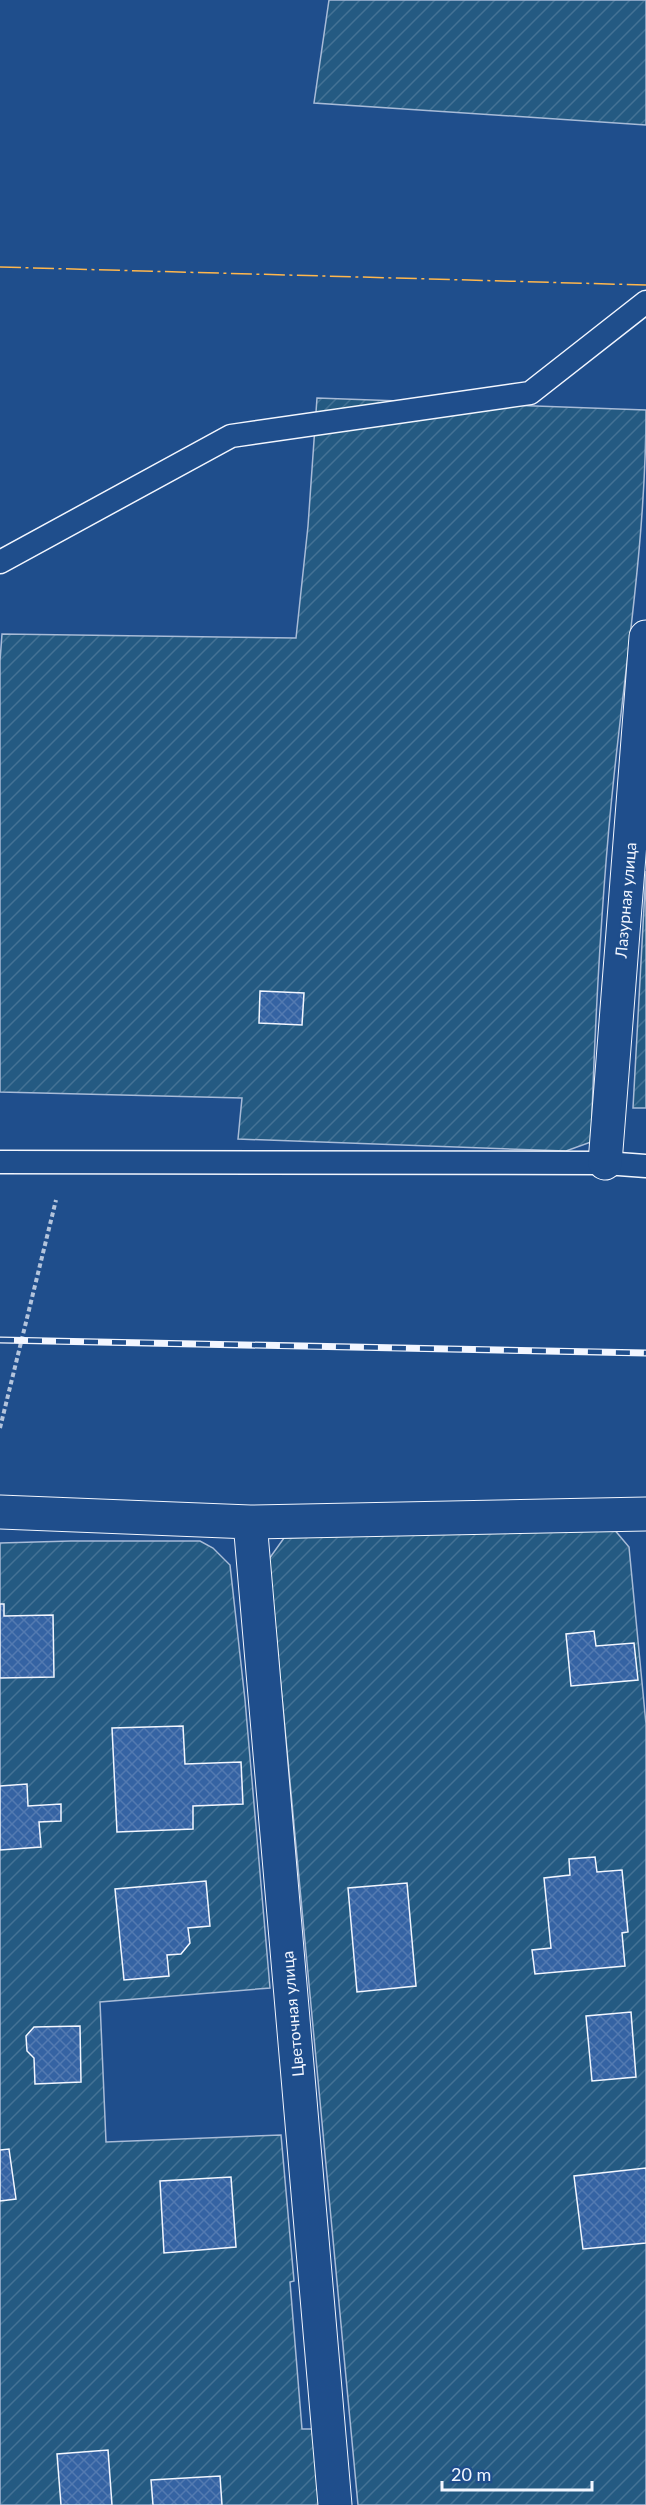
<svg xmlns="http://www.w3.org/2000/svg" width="646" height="2505" font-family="Lato,sans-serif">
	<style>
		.garden { fill: url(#garden-furrows); stroke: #a8bbd7; stroke-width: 1.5 }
		.building { fill: url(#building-cross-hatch); stroke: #f2f6ff; stroke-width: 1.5 }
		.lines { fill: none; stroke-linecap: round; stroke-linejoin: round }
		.service-casing { stroke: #f2f6ff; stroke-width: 25 }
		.minor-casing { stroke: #f2f6ff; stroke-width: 35 }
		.path { stroke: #b3c4dc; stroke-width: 4; stroke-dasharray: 4.5 3; stroke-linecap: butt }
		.service { stroke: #1f4e8c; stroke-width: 22 }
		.minor { stroke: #1f4e8c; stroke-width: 33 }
		.rail-casing { stroke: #f2f6ff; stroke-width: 7 }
		.rail { stroke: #1f4e8c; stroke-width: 4.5; stroke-dasharray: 14; stroke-linecap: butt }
		.power { stroke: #ffb74d; stroke-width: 1.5; stroke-dasharray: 21 4.5 3 4.5; stroke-linecap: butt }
		.labels { text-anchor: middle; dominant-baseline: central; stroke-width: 4.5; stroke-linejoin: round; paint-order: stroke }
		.street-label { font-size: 16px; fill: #f2f6ff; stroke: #1f4e8c }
	</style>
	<defs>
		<pattern id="garden-furrows" width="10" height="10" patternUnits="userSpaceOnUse" patternTransform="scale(1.5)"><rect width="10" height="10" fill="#245a82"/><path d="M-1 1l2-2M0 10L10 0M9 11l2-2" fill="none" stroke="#447295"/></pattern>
		<pattern id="building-cross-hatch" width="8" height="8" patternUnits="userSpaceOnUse" patternTransform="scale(1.5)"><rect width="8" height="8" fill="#3563a3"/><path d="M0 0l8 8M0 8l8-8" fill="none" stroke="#537ab1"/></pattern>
	</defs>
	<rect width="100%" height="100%" fill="#1f4e8c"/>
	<path class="garden" d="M329,0H646V125L314,103Z
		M317,398L646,410C646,533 627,653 614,776C601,898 595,1020 591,1142L566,1151L238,1139L242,1098L0,1092V661L2,634L296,638L308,526Z
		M646,871V1108H633Z
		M613,1528L629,1547L646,1724V2505H358L269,1559L284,1538Z
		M71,1541H200L213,1548L230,1565L245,1700L270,1988L100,2002L106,2142L281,2135L294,2281L290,2282L302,2429H315L320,2505H0V1543Z"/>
	<path class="building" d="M260,991L304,993L302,1025L259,1023Z
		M0,1604H4V1616L53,1615L54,1677L0,1678Z
		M594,1631L596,1646L634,1643L638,1680L571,1686L566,1634Z
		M183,1726L185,1764L241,1762L243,1804L193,1806V1829L117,1832L112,1728Z
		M27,1784L28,1806L61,1804V1821L39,1822L41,1847L0,1850V1786Z
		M595,1857L597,1872L622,1870L628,1932L622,1933L625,1966L535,1974L532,1950L551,1948L544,1878L570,1875L569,1859Z
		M206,1881L210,1926L188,1928L190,1943L181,1954L167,1955L169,1976L124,1980L115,1889Z
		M407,1883L416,1986L357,1992L348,1888Z
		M631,2012L636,2077L592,2081L586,2016Z
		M80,2026L81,2082L35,2084L34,2058L27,2051L26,2036L34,2027Z
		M9,2149L16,2199L0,2201V2150Z
		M646,2168V2243L583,2249L574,2176Z
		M231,2177L236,2247L164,2253L160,2181Z
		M108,2450L112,2505H61L57,2454Z
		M220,2476L222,2505H153L151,2480Z"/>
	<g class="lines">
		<defs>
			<path id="service" d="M0,562L231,436L530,393L646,302
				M0,1162L605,1163L646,1166"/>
			<path id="minor" d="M605,1163L646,637
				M0,1512L250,1522L646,1514
				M250,1522L335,2505"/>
		</defs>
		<use href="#service" class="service-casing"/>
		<use href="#minor" class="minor-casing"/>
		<path class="path" d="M0,1428L56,1200"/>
		<use href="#service" class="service"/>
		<use href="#minor" class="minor"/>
		<defs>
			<path id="rail" d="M0,1340L646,1353"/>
		</defs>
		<use href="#rail" class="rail-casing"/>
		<use href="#rail" class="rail"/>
		<path class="power" d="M0,267L646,285"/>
	</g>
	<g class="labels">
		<g class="street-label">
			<text transform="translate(625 900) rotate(-85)">Лазурная улица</text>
			<text transform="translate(292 2014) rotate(-95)">Цветочная улица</text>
		</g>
	</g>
	<path d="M442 2481v9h150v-9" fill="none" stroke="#f2f6ff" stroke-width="3"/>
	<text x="451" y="2481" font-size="18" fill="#f2f6ff" stroke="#1f4e8c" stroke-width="4.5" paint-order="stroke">20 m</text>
</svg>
